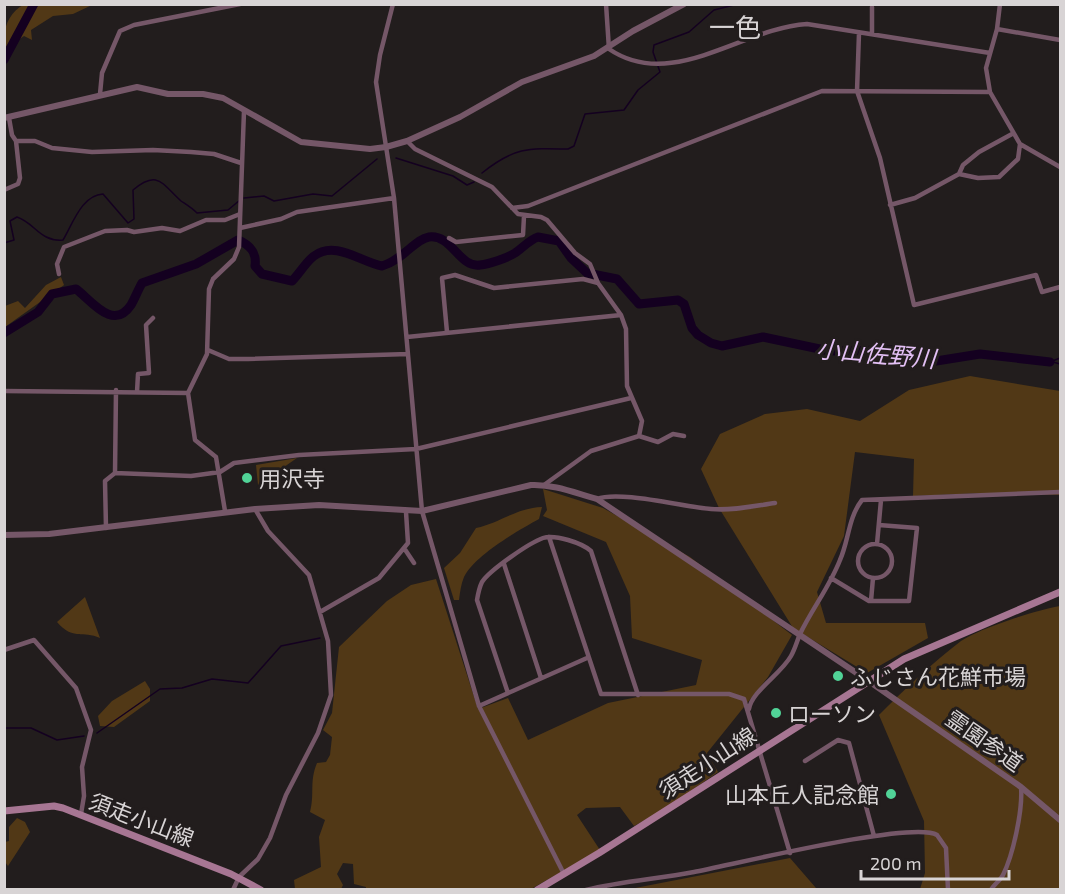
<svg xmlns="http://www.w3.org/2000/svg" width="1065" height="894" font-family="'Exo 2','Noto Sans JP',sans-serif">
	<style>
		.green { fill: #513816 }
		.lines { fill: none; stroke-linecap: round; stroke-linejoin: round }
		.stream { stroke: #140020; stroke-width: 1.5 }
		.river { stroke: #140020; stroke-width: 9 }
		.minor { stroke: #755768; stroke-width: 4.5 }
		.tertiary { stroke: #755768; stroke-width: 6 }
		.secondary { stroke: #a77693; stroke-width: 7 }
		.poi-dot { fill: #51d397; stroke: #221d1d; stroke-width: 2 }
		.labels { text-anchor: middle; dominant-baseline: central; stroke-width: 6; stroke-linejoin: round; paint-order: stroke }
		.poi-label { font-size: 22px; fill: #d8d4d5; stroke: #221d1d; text-anchor: start }
		.street-label { font-size: 22px; fill: #d8d4d5; stroke: #221d1d }
		.water-label { font-size: 24px; font-style: italic; fill: #e3c0f5; stroke: #221d1d }
		.quarter-label { font-size: 26px; fill: #d8d4d5; stroke: #221d1d }
	</style>
	<rect width="100%" height="100%" fill="#221d1d"/>
	<path class="green" d="M23,5V4L92,5L73,14L53,16L31,30L32,40L24,36L7,48C0,31 9,13 23,5Z
		M61,277L64,285L5,327V306L18,301L25,308L46,285Z
		M970,376L1060,391V495L982,493L913,496L914,459L855,452L844,536L817,592L826,623H925L928,638L867,673L793,628L719,508L701,469L720,434L765,414L807,409L860,421L909,390Z
		M297,458L258,485L256,465Z
		M543,489L603,508L690,557L792,635L768,677L707,753L718,772L662,811L634,826L620,807L586,808L577,815L600,850L531,889H366V887L354,884L353,864L343,863L337,874L343,885L341,889H295L294,880L321,867L319,837L325,820L310,812C315,793 309,782 317,763L326,762L330,755L332,737L323,730L332,713L339,647L387,601L411,585L436,579L478,709L508,698L528,740L608,703L696,685L702,660L632,638L630,596L606,542L543,516L547,510Z
		M542,507L539,519C519,530 475,555 464,577C461,584 460,592 459,600H454L444,568L460,553L476,528C500,523 516,508 542,507Z
		M85,597L100,638C83,630 73,641 57,622Z
		M1060,606V889H920L925,873L924,821L879,715C905,689 932,663 961,641C980,628 1037,610 1060,606Z
		M145,681L150,689V701L114,727L100,726L98,716L112,701Z
		M17,818L25,822L30,832L8,866L5,862V842L9,841V827Z
		M790,858L816,888L821,889H630Z"/>
	<g class="lines">
		<path class="stream" d="M396,158L453,176L467,185L474,182
			M482,173C514,147 529,148 568,149L574,146L585,114L624,110L638,90L660,72L653,52L654,45L689,32L714,10L738,4
			M244,198L264,196L274,201L313,194L332,196L377,159
			M4,243L14,240L10,221L17,217C35,223 40,242 63,240C73,223 82,195 103,194L128,223L134,219L133,190C158,169 162,184 181,201C187,205 192,208 197,213L228,210L240,200
			M1050,362L1060,358
			M1053,362L1060,364
			M4,728H31L57,740L84,736
			M97,733L160,689L182,688L212,679L248,683L281,646L320,638"/>
		<path class="river" d="M4,60L34,4
			M4,333L38,312L52,294L76,289C91,300 113,332 131,305C135,298 138,290 142,283L196,264L238,240C250,245 257,252 255,266L262,274L292,281C299,274 306,262 314,256C335,240 361,262 382,266C403,260 415,239 429,237C452,234 459,268 480,265C490,264 507,258 515,253C524,247 529,240 538,237L559,241L571,258L587,273L617,279L639,304L678,300L684,304L692,328L698,335L711,343L722,346L763,337L829,351L895,350L930,362L980,354L1050,362"/>
		<path class="minor" d="M393,4L380,55L376,82L394,198L422,511L479,706L564,874
			M606,4L609,49C672,92 742,28 807,24L990,53
			M1000,4L997,29L986,68L990,92L1020,144L1060,167
			M872,7V34
			M997,29L1060,40
			M859,33L857,91L880,158L914,305L1036,275L1042,292L1060,287
			M100,94L102,73L120,31L134,25L240,4
			M16,141H35L52,148L92,152L153,150L191,152L214,154L241,163
			M407,141L415,149L492,187L518,214L541,217L547,220L575,253L590,264L598,283L621,315L626,329L627,386L642,421L639,436L591,451L544,485
			M959,174L978,178L999,177L1018,159L1020,144
			M4,190L18,184L20,178L16,141L12,135L9,118
			M890,205L915,198L959,174L963,165L979,152L1012,134
			M512,208L528,206L822,91L990,92
			M240,228L281,219L297,212L394,198
			M449,238L456,242L523,235L524,216
			M59,274L57,264L64,247L105,231L127,230L134,232L162,228L180,231L206,220H225L240,214
			M447,332L442,278L455,275L494,288L583,279L598,283
			M407,337L621,315
			M208,350L229,359H248L408,354
			M4,391L188,393
			M137,392L138,374L149,373L146,325L153,318
			M639,436L658,442L673,434L684,436
			M115,473L116,390
			M597,499C619,490 684,507 711,509C732,511 754,506 775,503
			M225,511L216,457L195,440L188,393L207,354L209,289L213,279L234,259L239,247L244,111
			M106,528L105,481L115,473L191,476L220,472L234,463L299,455L416,449L631,398
			M549,537L601,694H729L744,699L790,853
			M858 561a17 17 0 1 1 34 0a17 17 0 1 1-34 0Z
			M877,544L881,500
			M404,548L414,563
			M504,564L541,678
			M831,578L869,601H909L917,528L879,525
			M871,601L873,578
			M320,612L379,578L408,543L406,512
			M4,650L34,640L76,688L91,730L82,767L84,796L81,814
			M508,693L477,600C478,594 479,588 482,582C490,570 529,543 543,538C555,534 582,543 591,551L638,695
			M479,706L587,658
			M749,709C752,691 781,674 791,656C795,649 797,641 800,634C812,609 830,586 840,560C849,540 848,518 862,500L1060,492
			M805,761L838,740L849,743L874,836
			M233,890L239,877L258,859L270,838L286,795L318,733L331,695L328,641L309,575L268,531L255,509
			M586,890C622,881 658,879 694,872C732,865 913,820 937,835L946,848L948,890
			M991,890C994,884 1000,881 1003,875C1013,855 1023,810 1021,787"/>
		<path class="tertiary" d="M4,118L137,87L168,94H203L223,98L301,142L370,149L386,147L407,141L460,117L522,82L594,56L633,31L684,4
			M4,535L49,534L255,509L319,505L422,511L531,485C554,484 575,493 597,499L870,682L1021,787L1060,820"/>
		<path class="secondary" d="M4,811L54,806L63,808L231,874L261,890
			M537,890L599,853L904,659L1060,592"/>
	</g>
	<g class="poi-dot">
		<circle cx="247" cy="478" r="6"/>
		<circle cx="838" cy="676" r="6"/>
		<circle cx="776" cy="713" r="6"/>
		<circle cx="891" cy="794" r="6"/>
	</g>
	<g class="labels">
		<g class="poi-label">
			<text x="259" y="478">用沢寺</text>
			<text x="850" y="676">ふじさん花鮮市場</text>
			<text x="788" y="713">ローソン</text>
			<text x="879" y="794" text-anchor="end">山本丘人記念館</text>
		</g>
		<g class="street-label">
			<text transform="translate(985 740) rotate(35)">霊園参道</text>
			<text transform="translate(707 762) rotate(-33)">須走小山線</text>
			<text transform="translate(142 819) rotate(21)">須走小山線</text>
		</g>
		<g class="water-label">
			<text transform="translate(876 353) rotate(5)">小山佐野川</text>
		</g>
		<g class="quarter-label">
			<text x="735" y="26">一色</text>
		</g>
	</g>
	<rect width="1065" height="894" fill="none" stroke="#d8d4d5" stroke-width="12"/>
	<path d="M861 870v9h148v-9" fill="none" stroke="#d8d4d5" stroke-width="3"/>
	<text x="870" y="870" font-size="18" fill="#d8d4d5" stroke="#221d1d" stroke-width="4.5" paint-order="stroke">200 m</text>
</svg>
